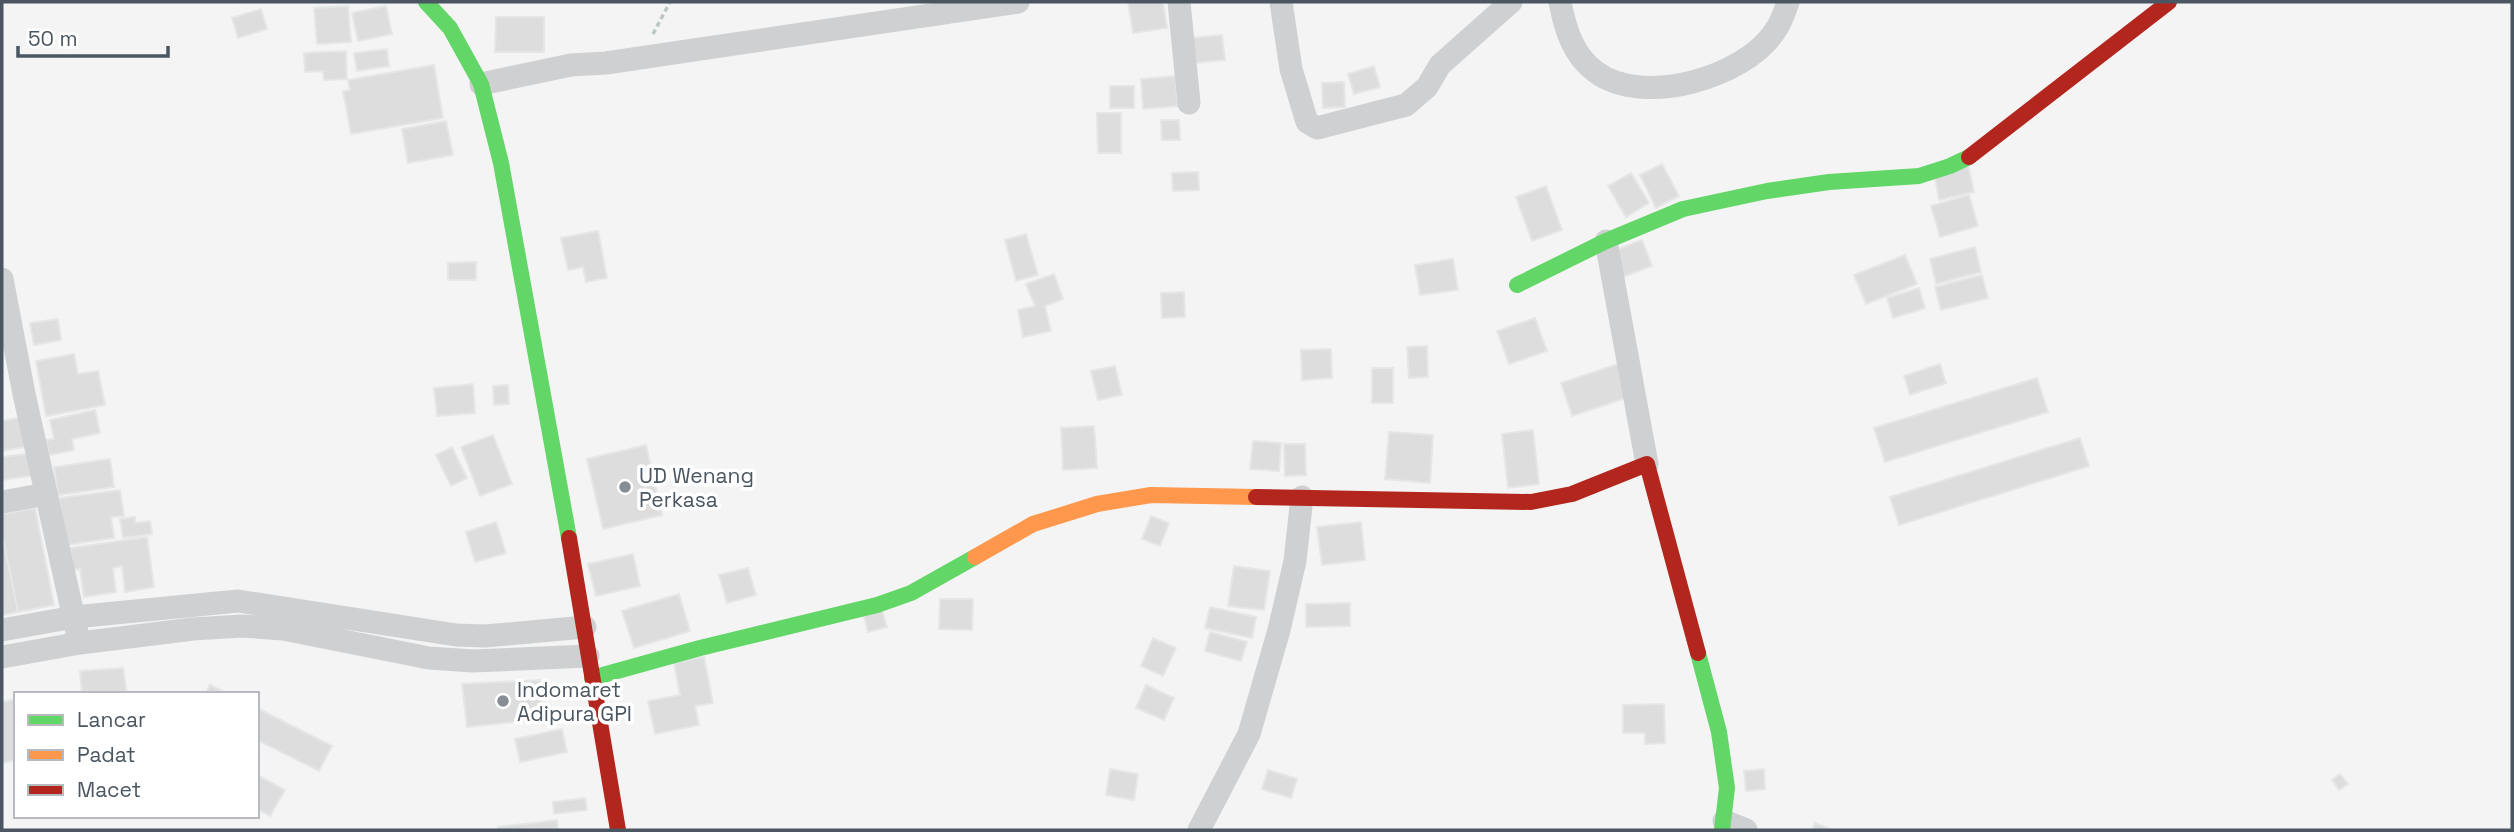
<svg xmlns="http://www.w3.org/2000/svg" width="2514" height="832" font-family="'Space Grotesk',sans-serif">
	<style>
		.building { fill: #ddddde; stroke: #e5e6e7; stroke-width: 2 }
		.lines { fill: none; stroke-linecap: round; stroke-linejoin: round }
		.path { stroke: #bcc7c4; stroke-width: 3.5; stroke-dasharray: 5 3.5; stroke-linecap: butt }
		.street { stroke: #ced0d2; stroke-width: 23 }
		.fast { stroke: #63d668; stroke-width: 16 }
		.slow { stroke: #ff974d; stroke-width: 16 }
		.jam { stroke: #b3261e; stroke-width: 16 }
		.poi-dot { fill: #868d94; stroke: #fff; stroke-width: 2.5 }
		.labels { text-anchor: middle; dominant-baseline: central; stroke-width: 7; stroke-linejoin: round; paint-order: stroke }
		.poi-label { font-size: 21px; fill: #4a5661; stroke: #fff; text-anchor: start }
	</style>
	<rect width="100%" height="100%" fill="#f4f4f4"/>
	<path class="building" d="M1128,2H1163L1167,28L1133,33Z
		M348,6L351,42L317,44L314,8Z
		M386,6L392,34L358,41L352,13Z
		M261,9L267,29L238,38L232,18Z
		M496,17H544V52H495Z
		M1222,35L1225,60L1193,63L1191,38Z
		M387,49L389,66L357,71L354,53Z
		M346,51L347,79L324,80L323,71L305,72L304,53Z
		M434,65L443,118L351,134L343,91L350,90L348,80Z
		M1374,66L1380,87L1354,94L1348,74Z
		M1175,76L1178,106L1143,109L1141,79Z
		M1344,82L1345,107L1323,108L1322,83Z
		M1110,86H1134V108H1110Z
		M1097,113H1121V153H1098Z
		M1161,120H1179L1180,140H1162Z
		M446,121L453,155L408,163L402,129Z
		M1662,164L1679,196L1656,208L1640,175Z
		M1968,165L1974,192L1939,200L1934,172Z
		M1198,172L1199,190L1173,191L1172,173Z
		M1631,173L1649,203L1626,217L1608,186Z
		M1546,186L1562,230L1532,241L1516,197Z
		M1969,195L1978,226L1940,237L1931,206Z
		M598,231L607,278L586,282L583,267L568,270L561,238Z
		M1026,234L1038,275L1016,281L1005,240Z
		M1642,240L1652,266L1623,277L1613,251Z
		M1975,247L1981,272L1936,284L1930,259Z
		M1905,255L1917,284L1866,304L1854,275Z
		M1453,259L1458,290L1420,295L1415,265Z
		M476,262V280H448V263Z
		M1054,274L1063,299L1045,306L1051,331L1023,337L1018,310L1035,306L1026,284Z
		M1982,275L1988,298L1941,310L1935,287Z
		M1919,288L1925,308L1893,318L1887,298Z
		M1184,292L1185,317L1162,318L1161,293Z
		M1535,318L1547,351L1509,364L1497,331Z
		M58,319L61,340L34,345L30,323Z
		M1427,346L1428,377L1409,378L1407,347Z
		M1331,349L1332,378L1302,380L1301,350Z
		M74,354L78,374L98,371L105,405L46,416L36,361Z
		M1618,364L1629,397L1572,416L1561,383Z
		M1940,364L1946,383L1910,395L1904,376Z
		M1115,366L1122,395L1098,400L1091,371Z
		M1372,368H1393V403H1372Z
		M2037,378L2048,412L1885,462L1874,428Z
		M473,384L475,413L437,416L434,388Z
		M508,385L509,404L494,405L493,386Z
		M95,410L100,433L72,439L74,450L49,455L46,440L54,439L50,420Z
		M24,417L29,446L2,451V421Z
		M1094,426L1097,468L1063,470L1061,428Z
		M1533,430L1539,484L1508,488L1502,434Z
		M1389,432L1433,435L1430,483L1385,479Z
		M493,435L512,484L480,496L461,447Z
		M2080,438L2089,466L1899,525L1890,497Z
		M1253,441L1281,443L1279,471L1250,469Z
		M1284,444H1305L1306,475L1285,476Z
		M646,445L662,515L603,529L587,459Z
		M452,447L467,478L451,486L436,455Z
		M34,453L37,475L2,480V457Z
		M110,459L114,487L58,495L54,467Z
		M120,490L124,516L111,517L114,538L66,545L59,498Z
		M35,508L54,605L18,612L2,533V514Z
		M1151,516L1169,523L1160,546L1142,539Z
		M135,517V523L150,521L152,534L123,538L120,519Z
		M496,522L506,553L475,562L466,532Z
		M1361,522L1365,560L1322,565L1317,527Z
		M2,533L18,612L2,615Z
		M147,537L154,587L125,592L122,566L113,568L116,592L84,597L80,569L73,570L70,548Z
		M633,554L640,586L596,596L588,564Z
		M1234,566L1270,571L1264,610L1228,606Z
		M748,568L756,595L727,603L719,575Z
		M679,594L690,631L634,648L622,611Z
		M940,599H973L972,630L939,629Z
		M1350,603V626L1306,627V604Z
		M881,607L887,627L868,632L863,612Z
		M1210,607L1256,617L1252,638L1205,628Z
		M1210,632L1247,642L1241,661L1205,651Z
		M1153,638L1176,648L1163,676L1141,666Z
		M704,657L713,703L695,706L699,725L655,734L648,701L680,695L674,663Z
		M123,668L127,694H82L80,671Z
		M540,680L543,719L467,727L462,684Z
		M210,685L228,694H205Z
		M1146,685L1174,698L1164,720L1136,708Z
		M16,699V760L2,763V702Z
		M1664,704L1665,743L1645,744V733H1623V705Z
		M257,708L332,746L319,771L257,740Z
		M562,729L567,752L520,762L515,739Z
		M1110,769L1138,774L1134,800L1106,795Z
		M1764,769L1765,789L1746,791L1744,771Z
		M1268,770L1297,779L1291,798L1262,789Z
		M2340,774L2348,784L2339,790L2332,780Z
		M257,775L285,790L270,816L257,809Z
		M585,798L587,810L554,814L553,802Z
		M557,820L558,830H498V827Z
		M1815,823L1830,829V830H1812Z"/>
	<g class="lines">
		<path class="path" d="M653,34L670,2"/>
		<path class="street" d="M1179,2L1189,103
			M1281,2L1291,69L1307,122L1317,128L1406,105L1427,87L1440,65L1511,2
			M1560,2C1565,28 1573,56 1596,72C1643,107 1744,78 1775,31C1781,23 1785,11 1788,2
			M481,84L571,65L606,63L1018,2
			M1606,241L1647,464
			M2,279L24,394L77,632
			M2,502L46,494
			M2,630L74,617L238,601L456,635L485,636L585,627
			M2,657L80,643L193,629L242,626L283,629L429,658L473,661L588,656
			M1724,821L1746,830
			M1199,830L1249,734L1279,630L1295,561L1302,497"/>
		<path class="fast" d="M426,2L450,28L481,84L501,163L569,538
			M1517,285L1606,241L1683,209L1767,191L1829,182L1919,176L1950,166L1969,157
			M1698,653L1719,732L1727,788L1722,830
			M592,678L700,648L877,605L911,593L975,557"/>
		<path class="slow" d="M975,557L1033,524L1097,504L1151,495L1256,497"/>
		<path class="jam" d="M1969,157L2169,2
			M1256,497L1531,502L1572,494L1647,464L1698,653
			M569,538L618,830"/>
	</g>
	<g class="poi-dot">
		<circle cx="625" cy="487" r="7"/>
		<circle cx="503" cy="701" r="7"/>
	</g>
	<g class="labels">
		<g class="poi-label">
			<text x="639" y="475">UD Wenang<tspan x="639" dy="24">Perkasa</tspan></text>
			<text x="517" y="689">Indomaret<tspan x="517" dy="24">Adipura GPI</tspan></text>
		</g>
	</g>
	<rect width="2514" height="832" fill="none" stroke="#4a5661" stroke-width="7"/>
	<rect x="14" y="692" width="245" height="126" fill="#ffffff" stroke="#b7bbc0" stroke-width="2"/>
	<rect x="28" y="715" width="35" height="10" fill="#63d668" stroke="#b7bbc0" stroke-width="2"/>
	<text x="77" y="727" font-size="21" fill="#4a5661">Lancar</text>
	<rect x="28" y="750" width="35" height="10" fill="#ff974d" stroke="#b7bbc0" stroke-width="2"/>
	<text x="77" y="762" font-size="21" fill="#4a5661">Padat</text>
	<rect x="28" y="785" width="35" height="10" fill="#b3261e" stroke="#b7bbc0" stroke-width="2"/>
	<text x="77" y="797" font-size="21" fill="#4a5661">Macet</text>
	<path d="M18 46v10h150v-10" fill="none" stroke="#4a5661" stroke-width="3.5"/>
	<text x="28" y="46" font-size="21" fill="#4a5661" stroke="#ffffff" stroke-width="5" paint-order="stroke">50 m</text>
</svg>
